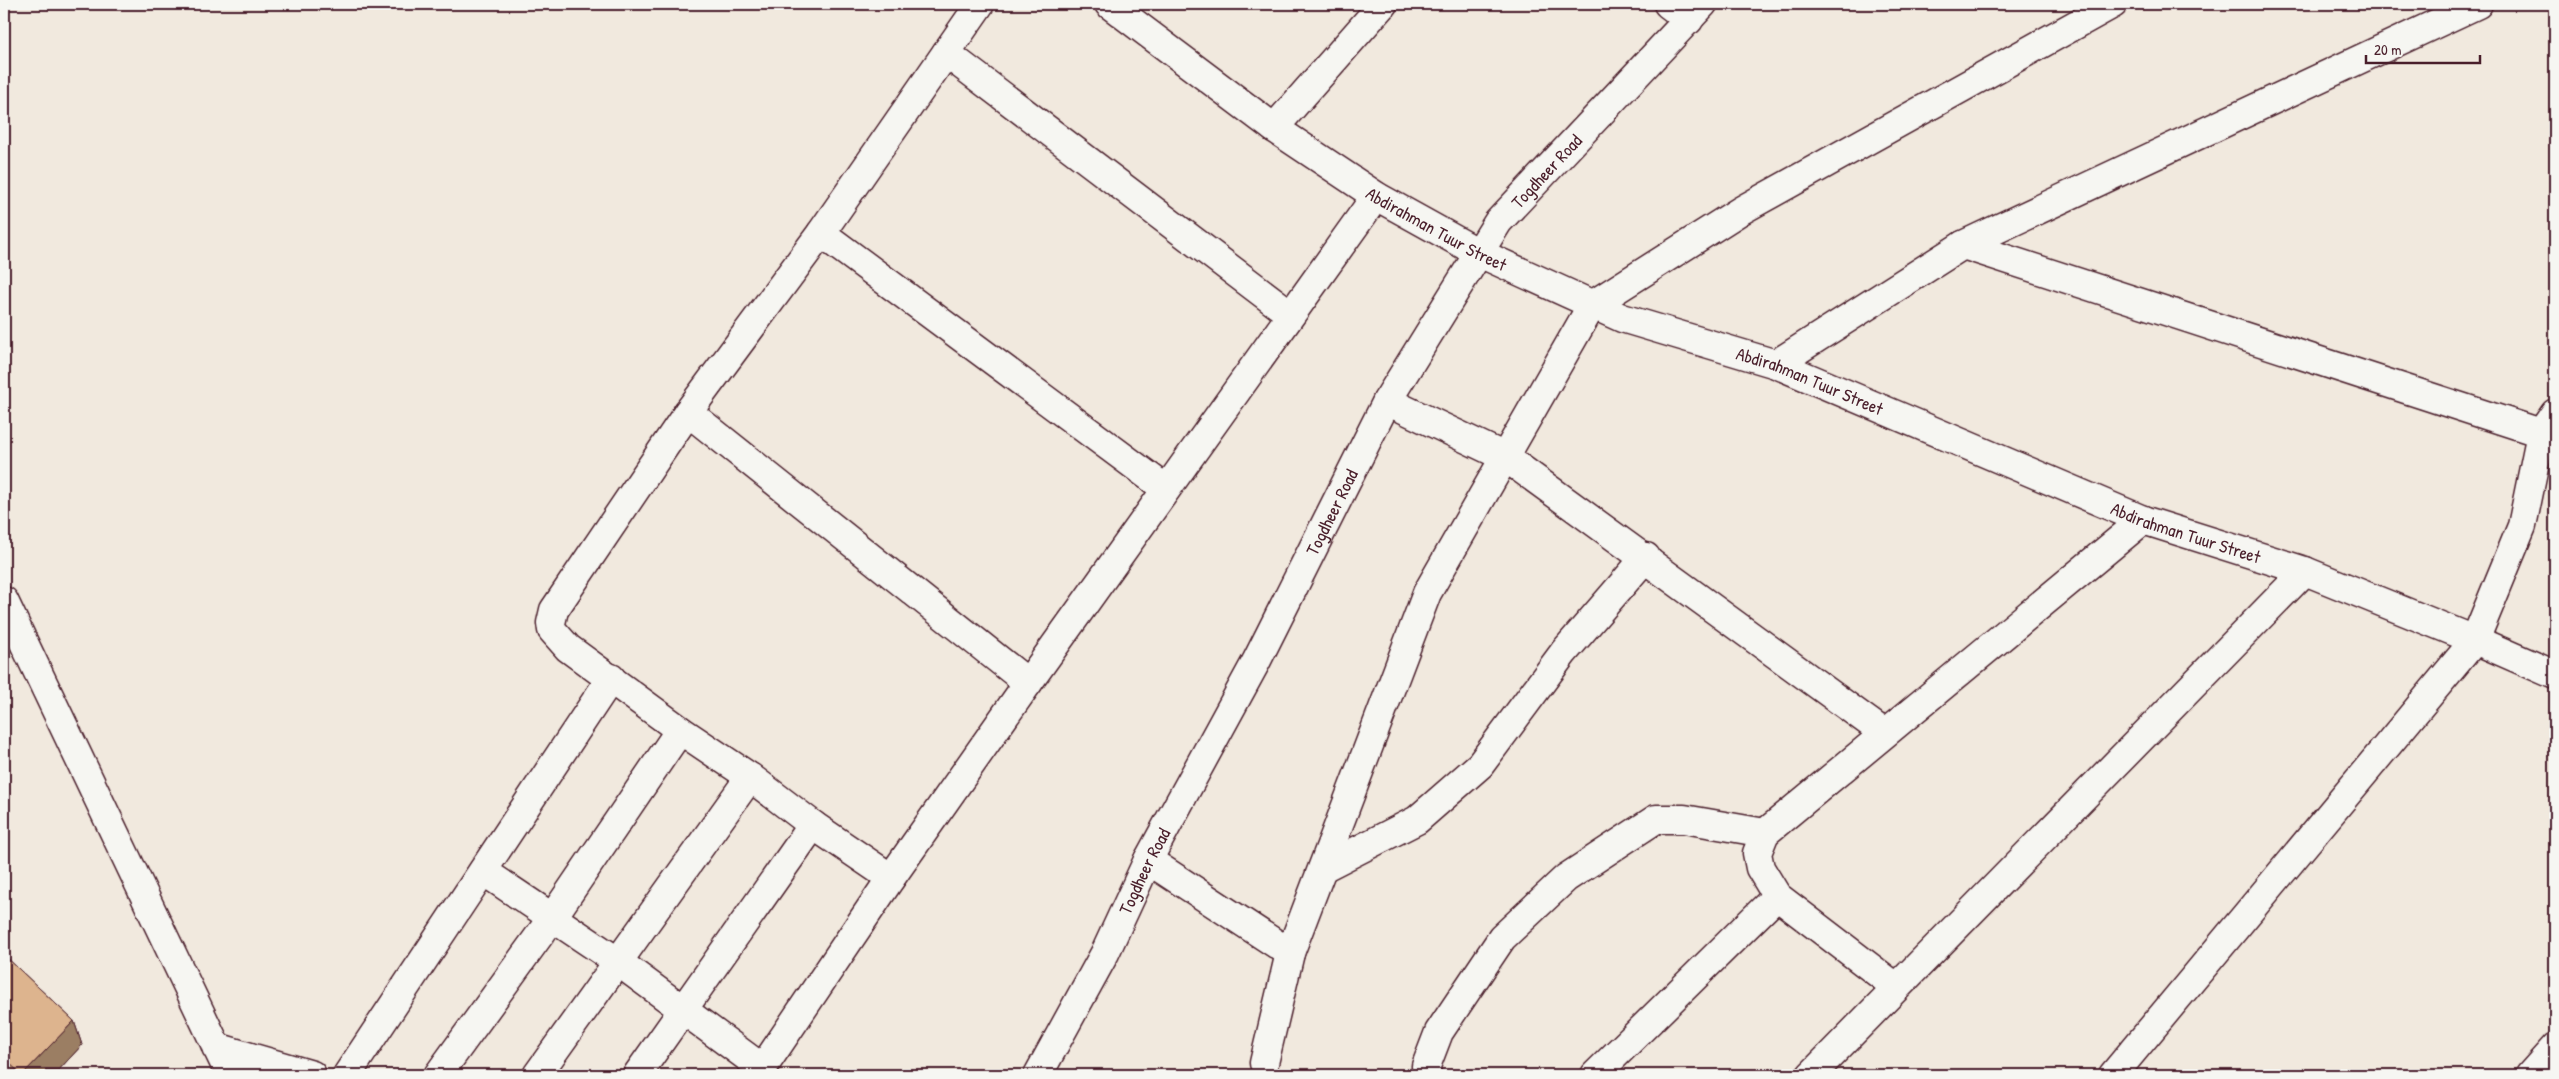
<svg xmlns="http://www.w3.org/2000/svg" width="2559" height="1079" font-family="'Patrick Hand',sans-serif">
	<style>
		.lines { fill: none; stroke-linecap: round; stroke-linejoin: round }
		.minor-casing { stroke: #4a1f2b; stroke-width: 31 }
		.major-casing { stroke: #4a1f2b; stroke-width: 31 }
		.minor { stroke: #f6f6f2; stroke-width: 28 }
		.major { stroke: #f6f6f2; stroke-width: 28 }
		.wall { fill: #be9b7a; stroke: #4a1f2b }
		.shaded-wall { fill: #9b7e63; stroke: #4a1f2b }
		.building { fill: #ddb48e; stroke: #4a1f2b }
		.labels { text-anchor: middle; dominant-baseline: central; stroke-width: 4.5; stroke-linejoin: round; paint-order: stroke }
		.street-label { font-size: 18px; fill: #4a1f2b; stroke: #f6f6f2 }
	</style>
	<rect width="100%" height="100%" fill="#f1e9de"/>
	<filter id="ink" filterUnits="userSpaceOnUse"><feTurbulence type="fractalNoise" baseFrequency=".02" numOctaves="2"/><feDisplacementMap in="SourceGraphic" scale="10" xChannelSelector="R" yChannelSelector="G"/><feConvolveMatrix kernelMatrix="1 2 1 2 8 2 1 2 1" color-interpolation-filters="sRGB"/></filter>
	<g filter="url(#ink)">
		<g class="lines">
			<defs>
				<g id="minor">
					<path id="s1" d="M1109,4L1274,128L1376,196L1477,252L1622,318L1776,364L2143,520L2305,571L2475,640L2555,675"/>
					<path d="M1668,4L1689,20"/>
					<path d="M946,53L1290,314"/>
					<path d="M1274,128L1383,4"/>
					<path d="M821,233L1166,489"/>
					<path d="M1963,245L2541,433"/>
					<path d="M1776,364L1963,245L2478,4"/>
					<path d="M1387,401L1505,457L1884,733"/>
					<path d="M688,412L1028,683"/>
					<path d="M1148,860L1290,953"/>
					<path d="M1323,868L1417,820L1480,765L1564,652L1646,557"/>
					<path d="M483,871L617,961L762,1068"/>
					<path d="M891,878L813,825L750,777L680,730L568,648L552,630L551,623L554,610L688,412L821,233L980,4"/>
					<path d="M1896,987L1777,896L1760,868L1757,853L1765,833L2143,520"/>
					<path d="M216,1047L312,1075"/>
					<path d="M1264,1063L1290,953L1427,593L1592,305L1740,211L2113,4"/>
					<path d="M347,1075L611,678"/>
					<path d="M438,1075L552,918L680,730"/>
					<path d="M537,1075L750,777"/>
					<path d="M637,1075L813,825"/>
					<path d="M758,1075L891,878L1028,683L1376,196"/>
					<path id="s2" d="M1038,1075L1105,953L1148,860L1256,662L1387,401L1498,222L1703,4"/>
					<path d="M1427,1075L1426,1066L1439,1032L1502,938L1566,878L1656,819H1684L1765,833"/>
					<path d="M1595,1075L1777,896"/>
					<path d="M1811,1075L2305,571"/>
					<path d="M2113,1075L2475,640L2522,526L2541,433L2555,413"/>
					<path d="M2530,1075L2555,1047"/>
				</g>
				<path id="major" d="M4,601L230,1075"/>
			</defs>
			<use href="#minor" class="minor-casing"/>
			<use href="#major" class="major-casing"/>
			<use href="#minor" class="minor"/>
			<use href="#major" class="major"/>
		</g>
		<path class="wall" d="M4,955L74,1021L82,1045L54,1075H6L4,1073Z"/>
		<path class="shaded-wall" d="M74,1021L82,1045L54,1075H22Z"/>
		<path class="building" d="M4,955L74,1021L22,1075L4,1058Z"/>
	</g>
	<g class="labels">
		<g class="street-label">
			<text stroke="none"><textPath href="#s2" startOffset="1040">Togdheer Road</textPath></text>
			<text stroke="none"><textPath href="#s1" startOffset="398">Abdirahman Tuur Street</textPath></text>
			<text stroke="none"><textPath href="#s1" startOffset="802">Abdirahman Tuur Street</textPath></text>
			<text stroke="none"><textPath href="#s2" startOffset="635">Togdheer Road</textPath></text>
			<text stroke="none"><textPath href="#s1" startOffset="1208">Abdirahman Tuur Street</textPath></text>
			<text stroke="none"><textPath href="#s2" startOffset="230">Togdheer Road</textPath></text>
		</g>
	</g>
	<rect width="2559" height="1079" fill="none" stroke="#f6f6f2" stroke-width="20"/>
	<rect x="10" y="10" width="2539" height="1059" fill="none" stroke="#4a1f2b" stroke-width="2" filter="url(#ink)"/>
	<path d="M2366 55v8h114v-8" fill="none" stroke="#4a1f2b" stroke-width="2.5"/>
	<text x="2374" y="55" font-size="15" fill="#4a1f2b" stroke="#f6f6f2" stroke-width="4" paint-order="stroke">20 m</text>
</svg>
